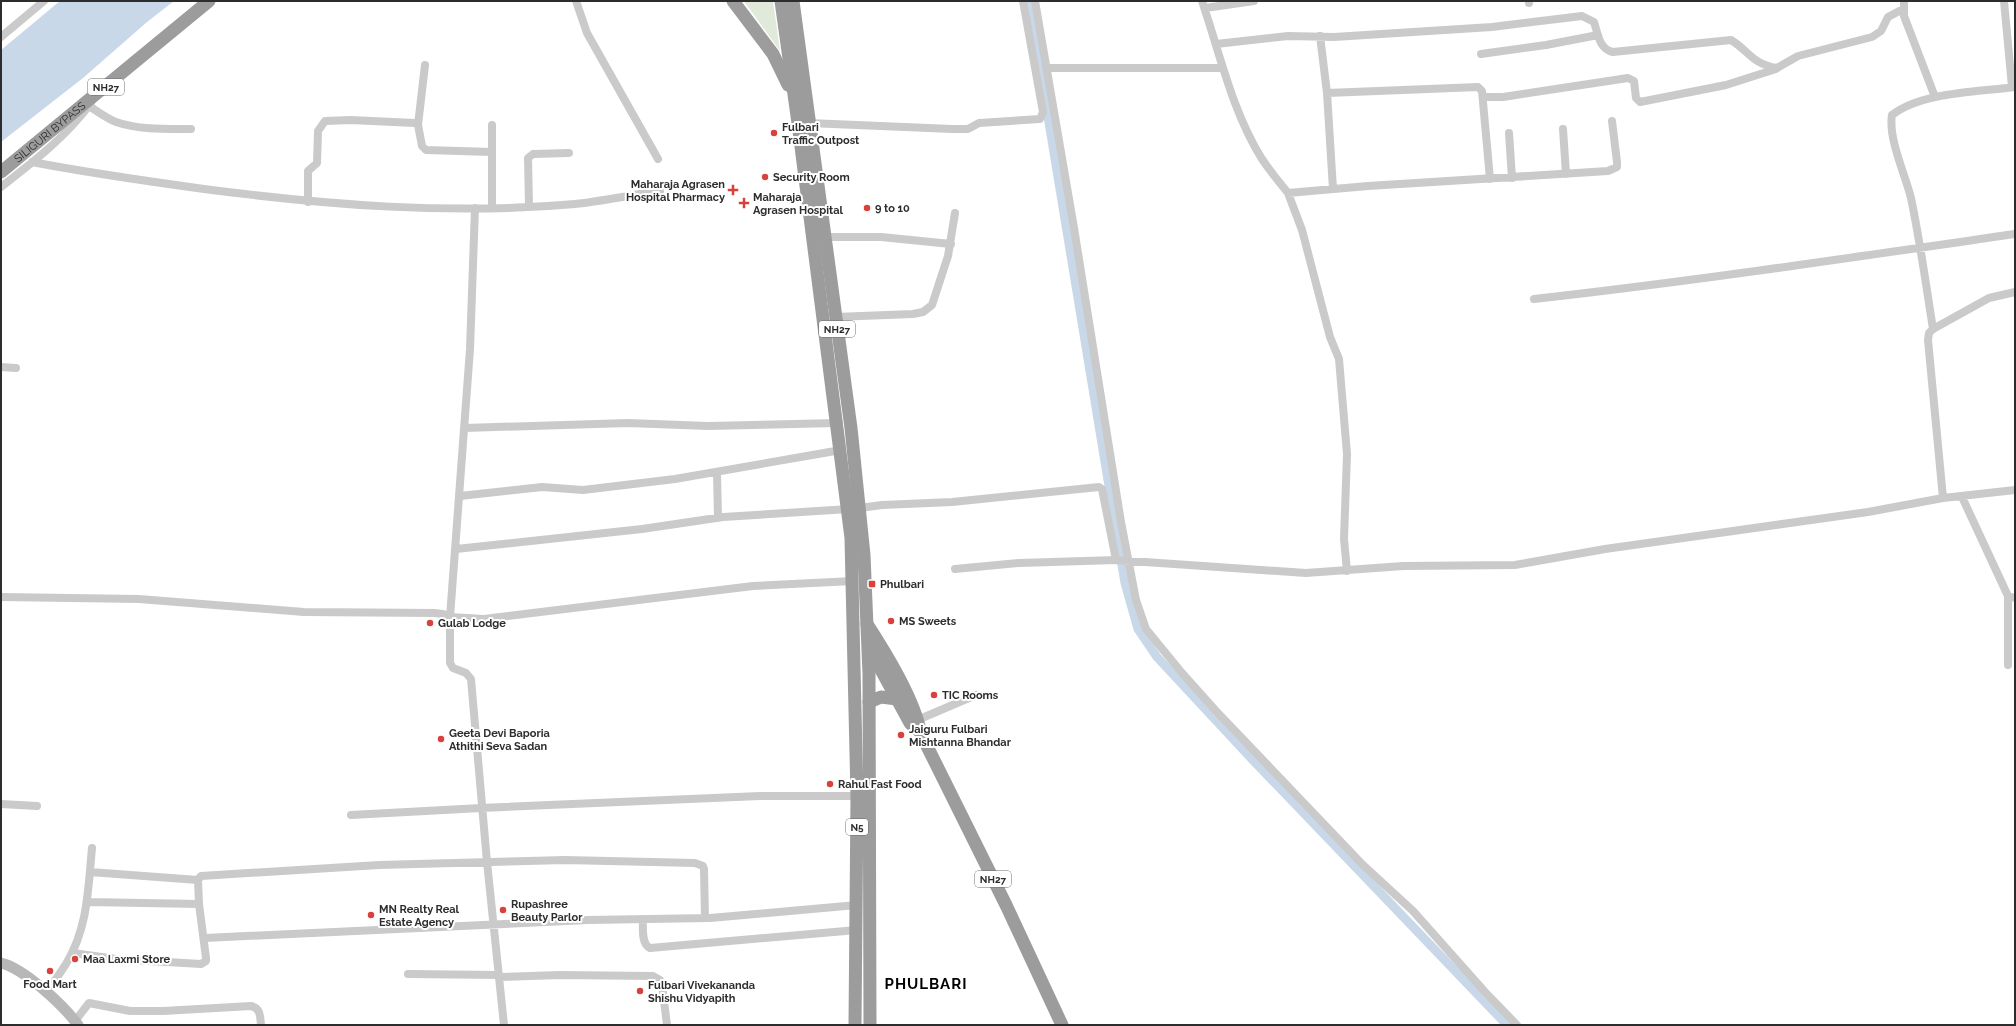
<svg xmlns="http://www.w3.org/2000/svg" width="2016" height="1026" font-family="Raleway,sans-serif">
	<style>
		.green { fill: #e1e9db }
		.water { fill: #c8d8e8 }
		.lines { fill: none; stroke-linecap: round; stroke-linejoin: round }
		.canal { stroke: #c8d8e8; stroke-width: 9 }
		.minor { stroke: #cacaca; stroke-width: 8 }
		.secondary { stroke: #b7b7b7; stroke-width: 11 }
		.trunk { stroke: #9c9c9c; stroke-width: 13 }
		.poi-dot { fill: #d7433c; stroke: #fff; stroke-width: 1.5 }
		.labels { text-anchor: middle; dominant-baseline: central; stroke-width: 4; stroke-linejoin: round; paint-order: stroke }
		.shield { fill: #fff; stroke: #6c6c6c; stroke-width: 1 }
		.shield-label { font-size: 10px; font-weight: bold; fill: #2d2d2d }
		.poi-label { font-size: 11px; font-weight: bold; fill: #2d2d2d; stroke: #fff; text-anchor: start }
		.street-label { font-size: 11px; fill: #2d2d2d; stroke: #fff }
		.district-label { font-size: 15px; font-weight: bold; letter-spacing: 1px; fill: #000; stroke: #fff }
	</style>
	<rect width="100%" height="100%" fill="#fff"/>
	<path class="green" d="M744,1H773L780,51Z"/>
	<path class="water" d="M60,1H174L147,22L83,78L1,142V50Z"/>
	<g class="lines">
		<path class="canal" d="M1029,1L1125,583L1138,629L1157,657L1250,757L1507,1025"/>
		<path class="minor" d="M576,1L587,33L658,159
			M1035,1L1074,228L1121,522L1136,600L1146,629L1182,673L1216,711L1363,865L1413,911L1485,992L1517,1025
			M1202,1C1220,54 1232,111 1262,159C1270,171 1279,182 1288,193L1368,186L1608,171L1617,167V162L1612,121
			M1529,1V3
			M1904,1V16L1935,97
			M2004,1L2012,87
			M1205,8L1254,1
			M1320,36L1327,93L1478,87L1482,91L1490,179
			M1,37L44,1
			M1216,44L1288,36L1334,37L1492,27L1582,16L1594,22C1598,34 1599,49 1613,52L1731,40C1749,51 1752,64 1777,68L1798,56L1872,37L1881,31L1888,17L1903,9
			M1481,54L1546,45L1598,35
			M1046,68H1223
			M1327,93L1333,189
			M1484,97H1503L1628,78L1634,81L1636,98L1640,102L1726,85L1776,69
			M89,106C97,111 106,118 116,122C139,130 167,129 191,129
			M809,123L952,129H968L979,123L1040,119L1043,112L1023,1
			M418,125L425,65
			M492,125V207
			M1563,129L1566,174
			M1509,133L1512,178
			M32,162C89,173 146,181 204,189C327,205 451,215 575,204C603,201 631,195 660,191
			M1,187C33,162 67,136 91,103
			M1288,193L1302,230L1330,337L1339,359L1347,454L1344,539L1347,571
			M308,202V171L317,163L318,131L325,121L350,120L415,123L418,125L422,146L426,150L492,152
			M529,206L528,158L533,154L569,153
			M475,208L470,349L450,617V663L453,668L466,673L471,679L487,862L504,1025
			M825,237H881L951,244
			M1534,299C1695,281 1855,257 2015,234
			M835,317L913,314L923,312L932,305L948,256L955,213
			M1933,329C1926,285 1920,241 1911,198C1905,174 1888,138 1892,115C1921,92 1978,92 2015,87
			M1,367L16,368
			M465,428L628,423L708,426L837,423
			M717,472L718,518
			M460,496L542,487L583,490L675,479L841,450
			M1962,497L2008,596L2015,598
			M1943,498L1928,340L1929,333L1933,329L1989,298L2015,292
			M860,508L882,505L952,502L1099,487L1102,489L1116,560
			M456,549L642,529L723,517L849,509
			M955,569L1019,563L1116,560L1306,573L1403,566L1515,565L1605,549L1868,512L1943,498L2015,490
			M2008,596V665
			M1,597L139,599L304,612L434,613L443,614L450,617L484,619L753,586L853,581
			M915,721L976,695
			M1,804L37,806
			M351,815L481,808L760,796H857
			M90,872L198,880
			M88,902L199,904
			M643,919C643,928 641,944 650,948L857,930
			M205,938L588,920L710,918L857,905
			M73,953L116,959L201,964L206,961V958L199,904L198,880L201,876L379,865L565,860L695,863L703,866L704,869L705,918
			M408,974L499,975
			M499,977L560,975L653,976L660,980L662,985L667,1025
			M45,991C55,983 59,974 66,964C88,928 88,889 92,848
			M75,1021L89,1003L130,1011H163L251,1006C261,1008 260,1017 261,1025"/>
		<path class="secondary" d="M1,963C24,968 64,1006 78,1025"/>
		<g class="trunk">
			<path d="M733,1L773,54L788,85"/>
			<path d="M781,1L798,123L851,538L857,796L855,1025"/>
			<path d="M793,1L851,428L864,555L869,674L870,1025"/>
			<path id="s1" d="M1,172L209,1"/>
			<path d="M867,624C887,655 914,699 921,734L1006,905L1062,1025"/>
			<path d="M869,648L910,723L918,730"/>
			<path d="M869,702L881,697L897,699"/>
		</g>
	</g>
	<g class="poi-dot">
		<circle cx="774" cy="133" r="4"/>
		<circle cx="765" cy="177" r="4"/>
		<path d="M731 184h4v4h4v4h-4v4h-4v-4h-4v-4h4z"/>
		<path d="M742 197h4v4h4v4h-4v4h-4v-4h-4v-4h4z"/>
		<circle cx="867" cy="208" r="4"/>
		<rect x="868" y="580" width="8" height="8" rx="2"/>
		<circle cx="891" cy="621" r="4"/>
		<circle cx="430" cy="623" r="4"/>
		<circle cx="934" cy="695" r="4"/>
		<circle cx="901" cy="735" r="4"/>
		<circle cx="441" cy="739" r="4"/>
		<circle cx="830" cy="784" r="4"/>
		<circle cx="503" cy="910" r="4"/>
		<circle cx="371" cy="915" r="4"/>
		<circle cx="75" cy="959" r="4"/>
		<circle cx="50" cy="971" r="4"/>
		<circle cx="640" cy="991" r="4"/>
	</g>
	<g class="labels">
		<g class="shield">
			<rect x="88" y="79" width="36" height="16" rx="3"/>
			<rect x="819" y="321" width="36" height="16" rx="3"/>
			<rect x="846" y="819" width="22" height="16" rx="3"/>
			<rect x="975" y="871" width="36" height="16" rx="3"/>
		</g>
		<g class="shield-label">
			<text x="106" y="87">NH27</text>
			<text x="837" y="329">NH27</text>
			<text x="857" y="827">N5</text>
			<text x="993" y="879">NH27</text>
		</g>
		<g class="poi-label">
			<text x="782" y="127">Fulbari<tspan x="782" dy="13">Traffic Outpost</tspan></text>
			<text x="773" y="177">Security Room</text>
			<text x="725" y="184" text-anchor="end">Maharaja Agrasen<tspan x="725" dy="13">Hospital Pharmacy</tspan></text>
			<text x="753" y="197">Maharaja<tspan x="753" dy="13">Agrasen Hospital</tspan></text>
			<text x="875" y="208">9 to 10</text>
			<text x="880" y="584">Phulbari</text>
			<text x="899" y="621">MS Sweets</text>
			<text x="438" y="623">Gulab Lodge</text>
			<text x="942" y="695">TIC Rooms</text>
			<text x="909" y="729">Jaiguru Fulbari<tspan x="909" dy="13">Mishtanna Bhandar</tspan></text>
			<text x="449" y="733">Geeta Devi Baporia<tspan x="449" dy="13">Athithi Seva Sadan</tspan></text>
			<text x="838" y="784">Rahul Fast Food</text>
			<text x="511" y="904">Rupashree<tspan x="511" dy="13">Beauty Parlor</tspan></text>
			<text x="379" y="909">MN Realty Real<tspan x="379" dy="13">Estate Agency</tspan></text>
			<text x="83" y="959">Maa Laxmi Store</text>
			<text x="50" y="984" text-anchor="middle">Food Mart</text>
			<text x="648" y="985">Fulbari Vivekananda<tspan x="648" dy="13">Shishu Vidyapith</tspan></text>
		</g>
		<g class="street-label">
			<text stroke="none"><textPath href="#s1" startOffset="63">SILIGURI BYPASS</textPath></text>
		</g>
		<g class="district-label">
			<text x="926" y="984">PHULBARI</text>
		</g>
	</g>
	<rect width="2016" height="1026" fill="none" stroke="#2d2d2d" stroke-width="4"/>
</svg>
